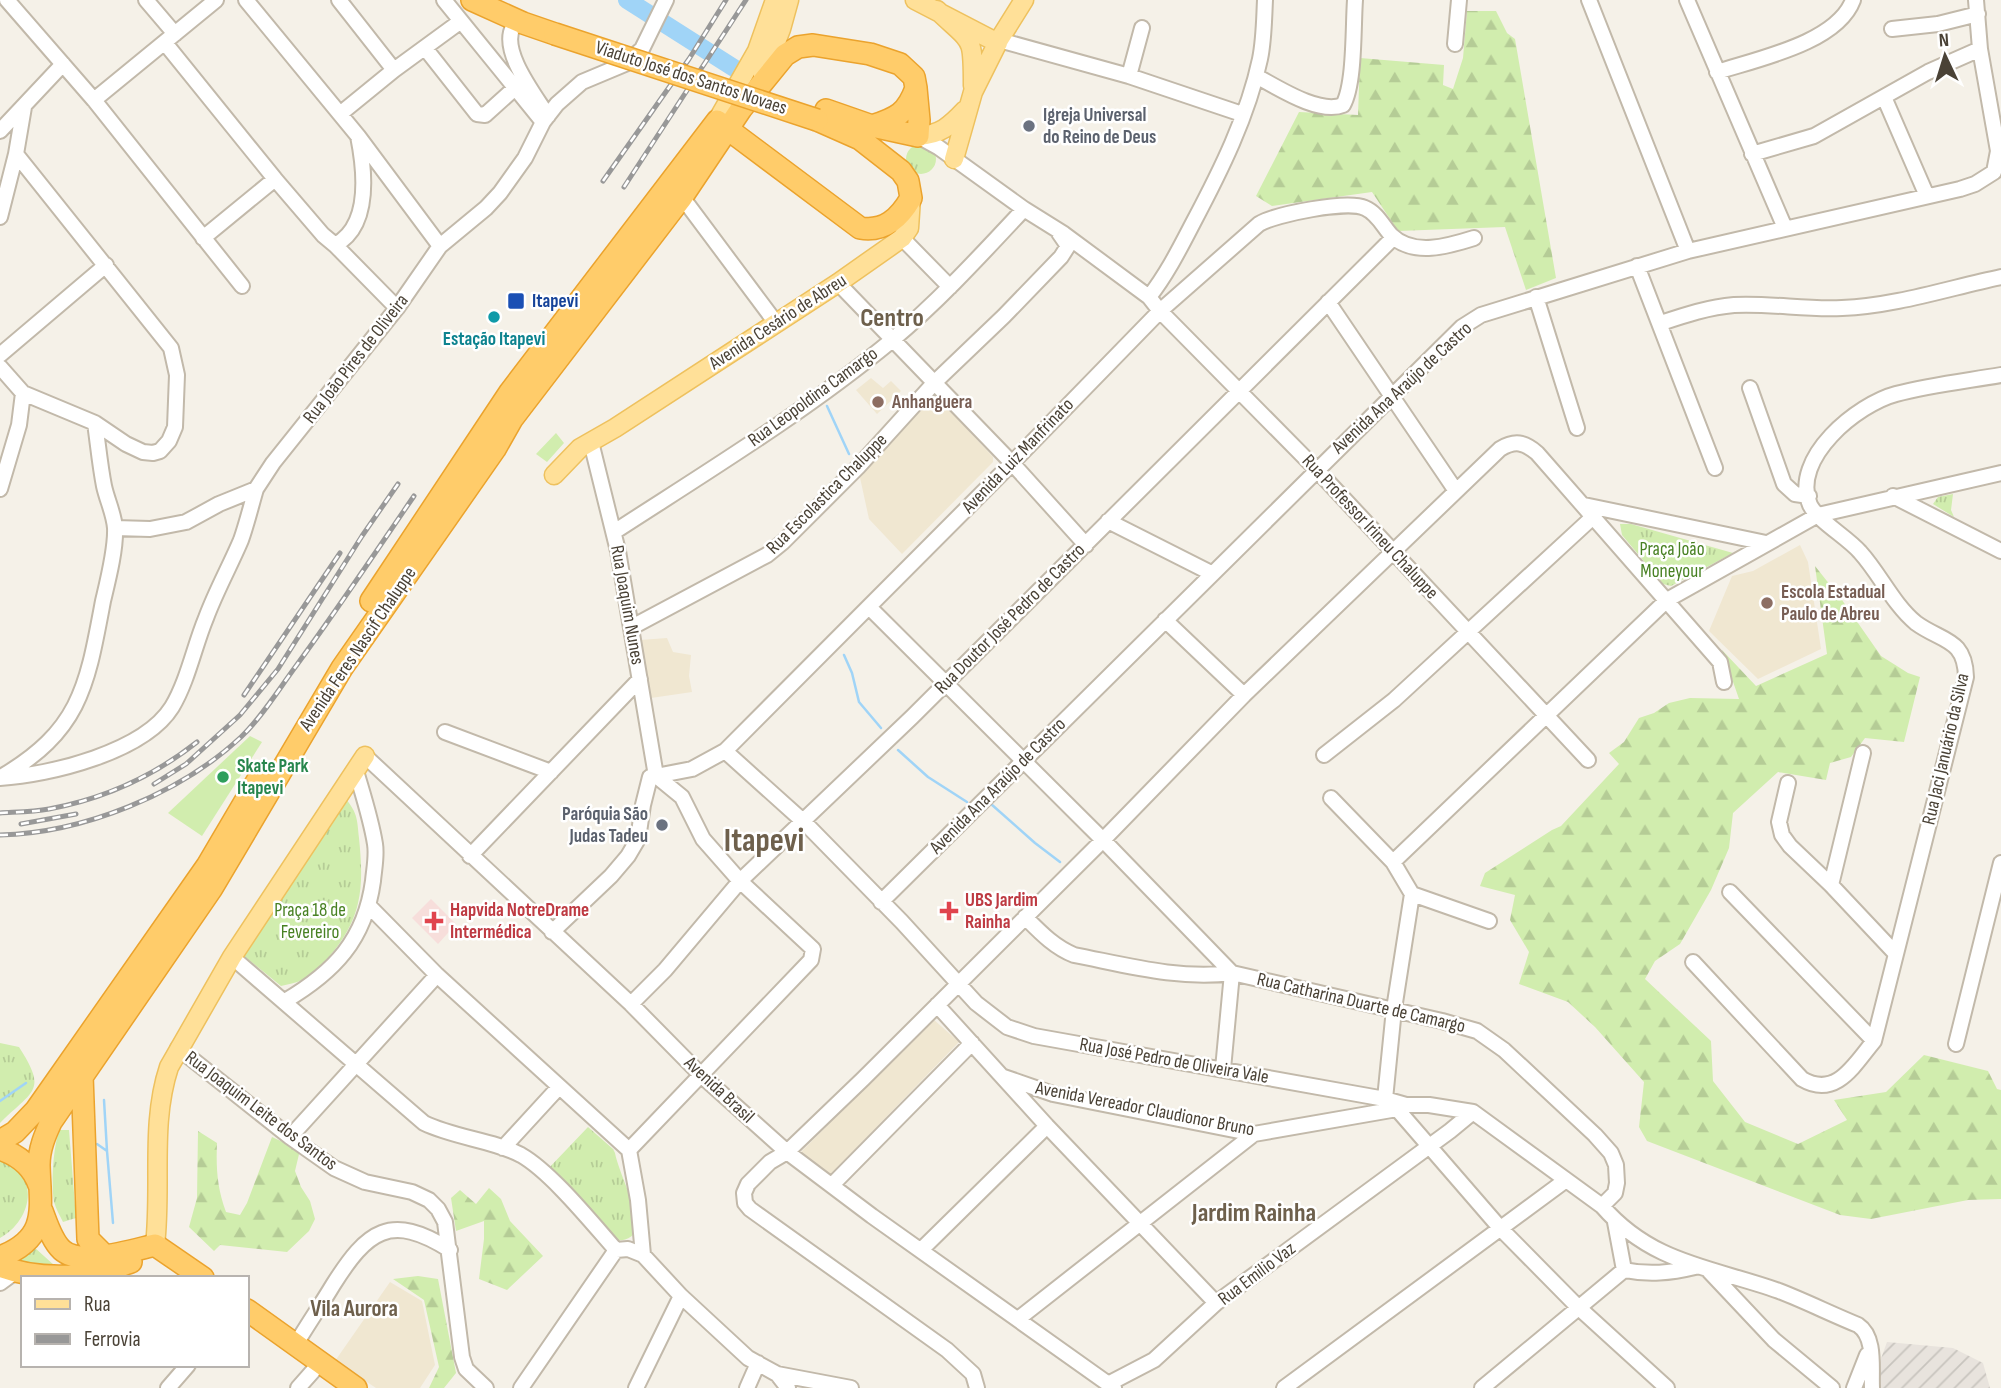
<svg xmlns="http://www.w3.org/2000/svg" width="2001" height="1388" font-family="'Sofia Sans Condensed',sans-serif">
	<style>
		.industrial { fill: url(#industrial-furrows) }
		.education { fill: #f0e7d1 }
		.medical { fill: #f7dedb }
		.grass { fill: url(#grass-tufts) }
		.forest { fill: url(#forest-firs) }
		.pitch { fill: #d1edae }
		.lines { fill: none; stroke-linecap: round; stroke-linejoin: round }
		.stream { stroke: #a0d4f7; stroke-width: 2.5 }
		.river { stroke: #a0d4f7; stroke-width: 18 }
		.minor-casing { stroke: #c2b9aa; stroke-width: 18 }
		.major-casing { stroke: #eec15e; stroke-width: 21 }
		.highway-casing { stroke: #eba32d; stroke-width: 24 }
		.minor { stroke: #fff; stroke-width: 14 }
		.major { stroke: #ffe098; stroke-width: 18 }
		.highway { stroke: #ffcc6a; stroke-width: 21 }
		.rail-casing { stroke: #989898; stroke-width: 5 }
		.rail { stroke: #fff; stroke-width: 2.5; stroke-dasharray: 8; stroke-linecap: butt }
		.highway-bridge-casing { stroke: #eba32d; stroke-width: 24; stroke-linecap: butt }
		.highway-bridge { stroke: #ffcc6a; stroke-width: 21 }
		.worship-dot { fill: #6b7280; stroke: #fff; stroke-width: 2.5 }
		.transit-dot { fill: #1a4fb4; stroke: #fff; stroke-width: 2.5 }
		.culture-dot { fill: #0f9aa8; stroke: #fff; stroke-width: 2.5 }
		.education-dot { fill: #8d6e63; stroke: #fff; stroke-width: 2.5 }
		.leisure-dot { fill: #2e9e5b; stroke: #fff; stroke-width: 2.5 }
		.health-dot { fill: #e0444e; stroke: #fff; stroke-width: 2.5 }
		.labels { text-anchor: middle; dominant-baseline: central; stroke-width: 5; stroke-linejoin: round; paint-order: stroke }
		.street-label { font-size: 19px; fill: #4a4236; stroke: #fff }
		.worship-label { font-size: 19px; font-weight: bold; fill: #5b616d; stroke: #fff; text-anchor: start }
		.transit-label { font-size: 19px; font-weight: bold; fill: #164399; stroke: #fff; text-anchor: start }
		.culture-label { font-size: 19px; font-weight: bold; fill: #0d838f; stroke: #fff }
		.education-label { font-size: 19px; font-weight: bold; fill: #785e54; stroke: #fff; text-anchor: start }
		.park-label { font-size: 19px; fill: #488123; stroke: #fff }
		.leisure-label { font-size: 19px; font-weight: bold; fill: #27864d; stroke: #fff; text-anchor: start }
		.health-label { font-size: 19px; font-weight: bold; fill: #be3a42; stroke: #fff; text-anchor: start }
		.quarter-label { font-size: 23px; font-weight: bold; fill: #6e604c; stroke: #fff }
		.district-label { font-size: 26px; font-weight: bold; fill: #6e604c; stroke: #fff }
		.town-label { font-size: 33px; font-weight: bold; fill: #6e604c; stroke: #fff }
	</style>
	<defs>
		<pattern id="industrial-furrows" width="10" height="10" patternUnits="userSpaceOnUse" patternTransform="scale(1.75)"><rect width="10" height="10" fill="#e8e3dd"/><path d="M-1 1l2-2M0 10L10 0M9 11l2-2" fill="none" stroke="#c8c4be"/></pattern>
		<pattern id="grass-tufts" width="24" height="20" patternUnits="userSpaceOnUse" patternTransform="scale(1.75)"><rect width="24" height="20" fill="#d1edae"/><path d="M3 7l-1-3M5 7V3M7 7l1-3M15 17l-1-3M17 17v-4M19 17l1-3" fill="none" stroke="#b5cc96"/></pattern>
		<pattern id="forest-firs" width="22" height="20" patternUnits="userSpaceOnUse" patternTransform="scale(1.75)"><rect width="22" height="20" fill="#d1edae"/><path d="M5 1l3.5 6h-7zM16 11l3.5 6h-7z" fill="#b5cc96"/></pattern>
	</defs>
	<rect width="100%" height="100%" fill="#f5f1e8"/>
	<path class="industrial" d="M1887,1342L1953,1348L1983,1363L1990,1388H1879L1878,1367Z"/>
	<path class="education" d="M871,378L883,388L891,381L901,391L877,414L856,390Z
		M930,397L938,398L993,457V462L902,554L869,519L859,473Z
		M1800,545L1808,562L1821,649L1758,679L1709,631L1732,576L1753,571Z
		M667,638L673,652L691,655L689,676L692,692L651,698L640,640Z
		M933,1019L959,1042L830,1175L800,1153Z
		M390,1282L422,1301L435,1365L420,1388H376L335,1361Z"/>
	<path class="medical" d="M431,899L456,924L438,944L412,918Z"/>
	<path class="grass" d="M906 159a15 15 0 1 1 30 0a15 15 0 1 1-30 0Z
		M556,433L564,443L547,462L536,454Z
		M1953,494L1951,510L1954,517L1933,504L1938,497Z
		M1620,524H1631L1733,553L1671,586L1663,584L1622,535Z
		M346,799C358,814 357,820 359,838C361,858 363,883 358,903C352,932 327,965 302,980C296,983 288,984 281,986L244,956Z
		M0,1043L19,1047C48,1092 33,1090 0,1123Z
		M588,1127L613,1149L615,1153C619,1173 636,1205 637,1223C638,1236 625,1242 614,1240L547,1170Z
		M60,1130H69L76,1218L63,1222C60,1216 56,1209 54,1202C51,1185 53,1144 60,1130Z
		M0,1158C5,1161 11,1163 15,1167C40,1189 25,1225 0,1238Z
		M34,1247L55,1266L8,1261Z"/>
	<path class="forest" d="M1467,11H1496L1507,33L1515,39L1556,278L1526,290L1505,227L1398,231L1372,192L1272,206L1256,196L1299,112L1358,115L1360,58L1444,65L1443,85L1453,89L1463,58Z
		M1815,566L1842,600L1881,656L1908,673L1920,677L1904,742L1865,738L1851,757L1830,763L1826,780L1778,772L1733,813L1729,848L1711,890L1680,944L1655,961L1645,979L1711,1041L1713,1081L1745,1122L1798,1144L1847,1120L1834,1100L1886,1092L1924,1055L1988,1071L1997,1089L2001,1090V1199L1968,1200L1871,1219L1840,1215L1647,1141L1639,1127L1644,1082L1595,1027L1568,1002L1519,984L1529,952L1510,920L1515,895L1480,886L1485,873L1552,830L1561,826L1619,764L1609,753L1624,742L1639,718L1654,713L1669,703L1690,698L1739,699L1722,650L1756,686L1827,654Z
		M198,1131L217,1143C216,1168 217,1188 226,1212L240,1215L247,1203L272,1137L300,1150L295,1171L301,1187L310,1201L315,1219L309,1231L287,1252L220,1245L214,1251L189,1227L197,1198Z
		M489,1188L501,1199L510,1221L543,1256L507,1290L479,1279L484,1239V1221L456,1231L451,1198L460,1190L476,1204Z
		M418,1276L438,1279L456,1373L444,1388H429L439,1367L424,1300L393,1279Z"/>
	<path class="pitch" d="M250,736L262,742L202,836L168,813Z"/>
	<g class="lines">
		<path class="stream" d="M827,406L849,454
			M844,655L852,673L859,702L881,728
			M898,750L928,777L967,802
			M991,804L1035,843L1060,862
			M104,1100L107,1151
			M0,1101L26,1083
			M97,1144L107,1151L113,1223"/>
		<path class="river" d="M627,0L734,68"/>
		<defs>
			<path id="minor" d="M7,0L94,100L242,286
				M146,0L175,34
				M246,0L358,136L440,246
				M339,0L394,70
				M444,0L543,122
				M1589,0L1688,251
				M1687,0L1785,228
				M523,23L513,27C500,51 535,95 548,116
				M1892,29L1938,24L1978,14
				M999,40L1129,76L1242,114
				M165,43L275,179L323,235L335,245C371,226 365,171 358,136
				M1455,44L1459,0
				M425,48L477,114L485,115L515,88
				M1717,72C1757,59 1837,43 1853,0
				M1129,76L1142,28
				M1256,76C1277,87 1319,115 1343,105C1355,84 1353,27 1355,0
				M1884,97L1927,196
				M94,100L216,0
				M340,114L394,70L461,21
				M0,131L63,64
				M918,136L938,147L1024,209L1064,234L1149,297L1160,311L1316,469L1588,760
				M1752,154L1814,136L1928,72L1980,49
				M677,195L682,197L776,323
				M0,217L16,154L24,107
				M203,238L275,179
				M902,238L950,287
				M335,245L397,308
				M1637,266L1715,468
				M838,283L1012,463L1086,545
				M1149,297C1167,274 1180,248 1193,223C1220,172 1248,116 1260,59C1264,40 1264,20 1265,0
				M1536,297L1577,428
				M1328,302L1456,491
				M1661,323C1685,315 1709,307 1734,305C1771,303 1806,310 1842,308C1895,306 1949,288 2001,277
				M0,355L106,265
				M0,367L23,393L95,423L126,444L143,452L153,453L160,451L169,441L175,427L177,375L171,348L16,154
				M1750,388L1784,484L1795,494L1809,496
				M591,442L618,551L655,770
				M0,489L19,425L23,393
				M1893,496L2001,551
				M1584,505L1766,543
				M1108,521L1211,573
				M115,528L150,529L186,522L219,504L256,489L273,463L397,308L440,246L486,208L500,193L525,158L543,122L557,104L582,82L625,64L642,49L666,0
				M614,532C708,471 805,412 891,341C939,301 981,255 1024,209
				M870,608L1103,840L1232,973L1442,1021L1477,1031L1504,1050L1595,1135L1611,1153L1616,1165L1617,1183L1615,1193L1602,1206
				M1165,620L1244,695
				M632,627L767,555L783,542L858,467L935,382L1004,316L1061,257L1068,246L1059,233
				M445,732L551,772
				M725,751L804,822L902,922L976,1003L1007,1027L1034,1036L1385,1099L1406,1105
				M1324,755L1394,700L1594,516
				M365,756L631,1004L701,1075L787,1152L872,1216L1114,1388
				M661,775L692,769L725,751L1012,463L1160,311L1259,224C1276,214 1347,200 1365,208C1377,213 1383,226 1391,235C1413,257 1449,246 1474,238
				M1,777C81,730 87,686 103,601C108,580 116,549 115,528C114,514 107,500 104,486C100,466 98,444 95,423
				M0,778C50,775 144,752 172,707C188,680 194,647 206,618C216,591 230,566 241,540C247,523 251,506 256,489
				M1788,783L1779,822L1782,835L1790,846L1831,885L1896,954
				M1331,798L1393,862L1412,894L1489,921
				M470,856L640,679
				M1393,862L1667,600L1818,515L2001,473
				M1831,885L1863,753
				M1730,892L1874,1041
				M881,902L1462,327L1481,315L1688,251L1960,189L1975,184L1994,172L1998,151L1980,49L1976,0
				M369,906L437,975L629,1150
				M1025,917C1040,932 1054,947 1074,955C1126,965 1179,980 1232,973
				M552,932L611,876L628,856L638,839L643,805L650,777
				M232,957L424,1123C455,1138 493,1140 521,1155C551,1172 592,1223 616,1250L628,1249L643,1255L681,1296L748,1358L777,1374L788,1388
				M1693,962L1802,1079C1836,1099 1854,1065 1874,1041L1966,677C1965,638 1942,642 1916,623C1893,604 1880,574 1860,552C1847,537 1818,521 1810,505C1790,458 1858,404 1896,394C1930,385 1966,381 2001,375
				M285,1001C334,972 365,940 373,881C374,869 377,856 375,844C371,819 363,795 356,771
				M631,1004L665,970L740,881L912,717L1393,238
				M937,1005L1047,1126L1216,1303
				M1956,1044L2001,863
				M178,1048L290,1137L334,1168L365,1182L412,1192L429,1200L438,1209L445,1222L462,1357L466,1369L486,1388
				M1223,1069L1232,973
				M1004,1077L1053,1094L1254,1134L1397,1109L1406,1105H1429L1473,1112L1602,1206C1652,1264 1712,1267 1779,1291C1805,1301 1831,1314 1858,1325C1876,1337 1871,1368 1872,1388
				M1385,1099L1394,1009L1412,894
				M1397,1109L1501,1229L1578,1307L1667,1388
				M290,1137L437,975
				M503,1148L559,1087
				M629,1150L811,960L813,949L740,881L703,839L682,797L660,779
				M629,1150L638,1200L643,1255
				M832,1185L972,1043
				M1615,1222L1624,1270
				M921,1250L1047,1126
				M1709,1271L1774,1340L1832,1388
				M0,1283L15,1272
				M1018,1319L1254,1134
				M296,1344C308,1324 321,1305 333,1285C367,1231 390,1212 450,1250
				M777,1374L851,1388
				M1108,1384L1154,1360L1216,1303L1450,1131L1473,1112
				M168,1388L188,1365
				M298,1388L313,1371
				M521,1388L616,1250
				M636,1388L681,1296
				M747,1388L758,1363
				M977,1388L973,1374L947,1350L750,1209L745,1203L744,1193L748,1184L770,1162L787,1152L863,1079L1103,840L1244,695L1500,449C1515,440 1524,442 1537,453L1720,662L1724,682
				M1284,1388L1566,1180
				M1482,1388L1624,1270C1649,1275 1670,1273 1695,1267
				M1854,1388L1867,1355"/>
			<path id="major" d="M915,0L998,43
				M937,10C973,45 973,34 973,86
				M763,76L781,29L789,0
				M717,121L757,51L775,0
				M918,136C940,135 950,126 965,110
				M954,159L973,92L999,40L1024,0
				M554,475L580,448L615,428L838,283L902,238L909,228L911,198
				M155,1245C162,1186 150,1124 169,1067L232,957L365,756"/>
			<path id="highway" d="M472,0L523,23L555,34
				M826,110L872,126L918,136
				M872,126C897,118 907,113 916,88
				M371,601L510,392L717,121L860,228C884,232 899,219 911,198L908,181L901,171L860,139L817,120
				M82,1075L88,1239L105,1256
				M0,1141L15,1132L36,1110L207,866L260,776
				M0,1149C18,1155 33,1167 39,1185
				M42,1211C47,1224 52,1241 62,1250C81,1267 133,1250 155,1245L203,1278
				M0,1257C50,1238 40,1208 39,1165C39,1149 45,1135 51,1122L212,888L342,668L495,449L512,419L682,197L741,109L785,55L798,47L813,45L870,54L900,64L914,77L916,88L919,120L918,136
				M0,1266C30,1278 67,1278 99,1273C110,1271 121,1265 131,1262
				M247,1310L356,1388"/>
		</defs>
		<use href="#minor" class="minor-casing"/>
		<use href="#major" class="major-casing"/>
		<use href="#highway" class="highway-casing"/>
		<use href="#minor" class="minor"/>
		<use href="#major" class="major"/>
		<use href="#highway" class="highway"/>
		<defs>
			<path id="rail" d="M603,181L689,59L726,0
				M624,187L746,0
				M244,695L340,553
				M154,784L186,764L240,715L278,669L362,536L398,484
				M0,813C16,812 33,812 49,809C103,799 154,776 197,742
				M21,824L76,814
				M0,835C83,833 180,794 241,737C262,717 279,689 296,666C337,610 375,553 414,496"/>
		</defs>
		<use href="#rail" class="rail-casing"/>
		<use href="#rail" class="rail"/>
		<defs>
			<path id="highway-bridge" d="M555,34L817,120"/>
		</defs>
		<use href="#highway-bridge" class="highway-bridge-casing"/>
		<use href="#highway-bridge" class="highway-bridge"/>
	</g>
	<g class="worship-dot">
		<circle cx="1029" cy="126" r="7"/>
		<circle cx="662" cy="825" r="7"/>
	</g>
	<rect class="transit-dot" x="507" y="292" width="18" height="18" rx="3.5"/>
	<circle class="culture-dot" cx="494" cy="317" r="7"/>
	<g class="education-dot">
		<circle cx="878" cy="402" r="7"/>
		<circle cx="1767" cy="603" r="7"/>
	</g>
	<circle class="leisure-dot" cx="223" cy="777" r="7"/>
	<g class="health-dot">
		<path d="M945.5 900.5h7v7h7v7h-7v7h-7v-7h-7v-7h7z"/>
		<path d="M430.5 910.5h7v7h7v7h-7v7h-7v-7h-7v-7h7z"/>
	</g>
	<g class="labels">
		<g class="street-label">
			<text transform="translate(691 78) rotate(18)">Viaduto José dos Santos Novaes</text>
			<text transform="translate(778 322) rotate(-33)">Avenida Cesário de Abreu</text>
			<text transform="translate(356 359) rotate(-52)">Rua João Pires de Oliveira</text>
			<text transform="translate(1402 388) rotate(-43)">Avenida Ana Araújo de Castro</text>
			<text transform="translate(813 397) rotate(-36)">Rua Leopoldina Camargo</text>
			<text transform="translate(1018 456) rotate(-46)">Avenida Luiz Manfrinato</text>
			<text transform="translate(827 494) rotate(-45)">Rua Escolastica Chaluppe</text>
			<text transform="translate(1370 527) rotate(47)">Rua Professor Irineu Chaluppe</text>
			<text transform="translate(627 605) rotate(80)">Rua Joaquim Nunes</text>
			<text transform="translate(1010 619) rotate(-45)">Rua Doutor José Pedro de Castro</text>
			<text transform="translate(358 649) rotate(-56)">Avenida Feres Nascif Chaluppe</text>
			<text transform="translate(1946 749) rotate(-77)">Rua Jaci Januário da Silva</text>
			<text transform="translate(998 786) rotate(-45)">Avenida Ana Araújo de Castro</text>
			<text transform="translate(1361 1003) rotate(13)">Rua Catharina Duarte de Camargo</text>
			<text transform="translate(1174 1061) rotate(10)">Rua José Pedro de Oliveira Vale</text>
			<text transform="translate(719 1090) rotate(43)">Avenida Brasil</text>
			<text transform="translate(1145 1109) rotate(11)">Avenida Vereador Claudionor Bruno</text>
			<text transform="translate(261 1111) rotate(37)">Rua Joaquim Leite dos Santos</text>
			<text transform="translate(1257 1274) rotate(-37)">Rua Emilio Vaz</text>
		</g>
		<g class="worship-label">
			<text x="1043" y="115">Igreja Universal<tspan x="1043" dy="22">do Reino de Deus</tspan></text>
			<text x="648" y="814" text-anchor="end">Paróquia São<tspan x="648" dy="22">Judas Tadeu</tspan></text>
		</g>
		<g class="transit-label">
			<text x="532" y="301">Itapevi</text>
		</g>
		<g class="culture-label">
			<text x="494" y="339">Estação Itapevi</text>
		</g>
		<g class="education-label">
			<text x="892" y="402">Anhanguera</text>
			<text x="1781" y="592">Escola Estadual<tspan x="1781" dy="22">Paulo de Abreu</tspan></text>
		</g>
		<g class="park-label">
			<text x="1672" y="549">Praça João<tspan x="1672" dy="22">Moneyour</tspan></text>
			<text x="310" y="910">Praça 18 de<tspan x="310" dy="22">Fevereiro</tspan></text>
		</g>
		<g class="leisure-label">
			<text x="237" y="766">Skate Park<tspan x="237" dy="22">Itapevi</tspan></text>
		</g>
		<g class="health-label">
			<text x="965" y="900">UBS Jardim<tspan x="965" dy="22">Rainha</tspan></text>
			<text x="450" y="910">Hapvida NotreDrame<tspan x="450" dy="22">Intermédica</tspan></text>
		</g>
		<g class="quarter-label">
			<text x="354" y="1309">Vila Aurora</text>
		</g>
		<g class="district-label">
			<text x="892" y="318">Centro</text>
			<text x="1254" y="1213">Jardim Rainha</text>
		</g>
		<g class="town-label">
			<text x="764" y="841">Itapevi</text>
		</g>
	</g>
	<rect x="21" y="1276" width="228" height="91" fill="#ffffff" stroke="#b7b3af" stroke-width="2"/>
	<rect x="35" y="1299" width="35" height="10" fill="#ffe098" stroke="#b7b3af" stroke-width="2"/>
	<text x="84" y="1311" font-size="21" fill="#4a4236">Rua</text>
	<rect x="35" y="1334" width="35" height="10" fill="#989898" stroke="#b7b3af" stroke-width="2"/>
	<text x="84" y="1346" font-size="21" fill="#4a4236">Ferrovia</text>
	<g transform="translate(1945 56) rotate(356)" stroke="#ffffff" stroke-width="5" paint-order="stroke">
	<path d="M0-5L12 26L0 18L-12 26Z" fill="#4a4236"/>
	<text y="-10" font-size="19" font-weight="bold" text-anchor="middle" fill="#4a4236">N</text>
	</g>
</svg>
